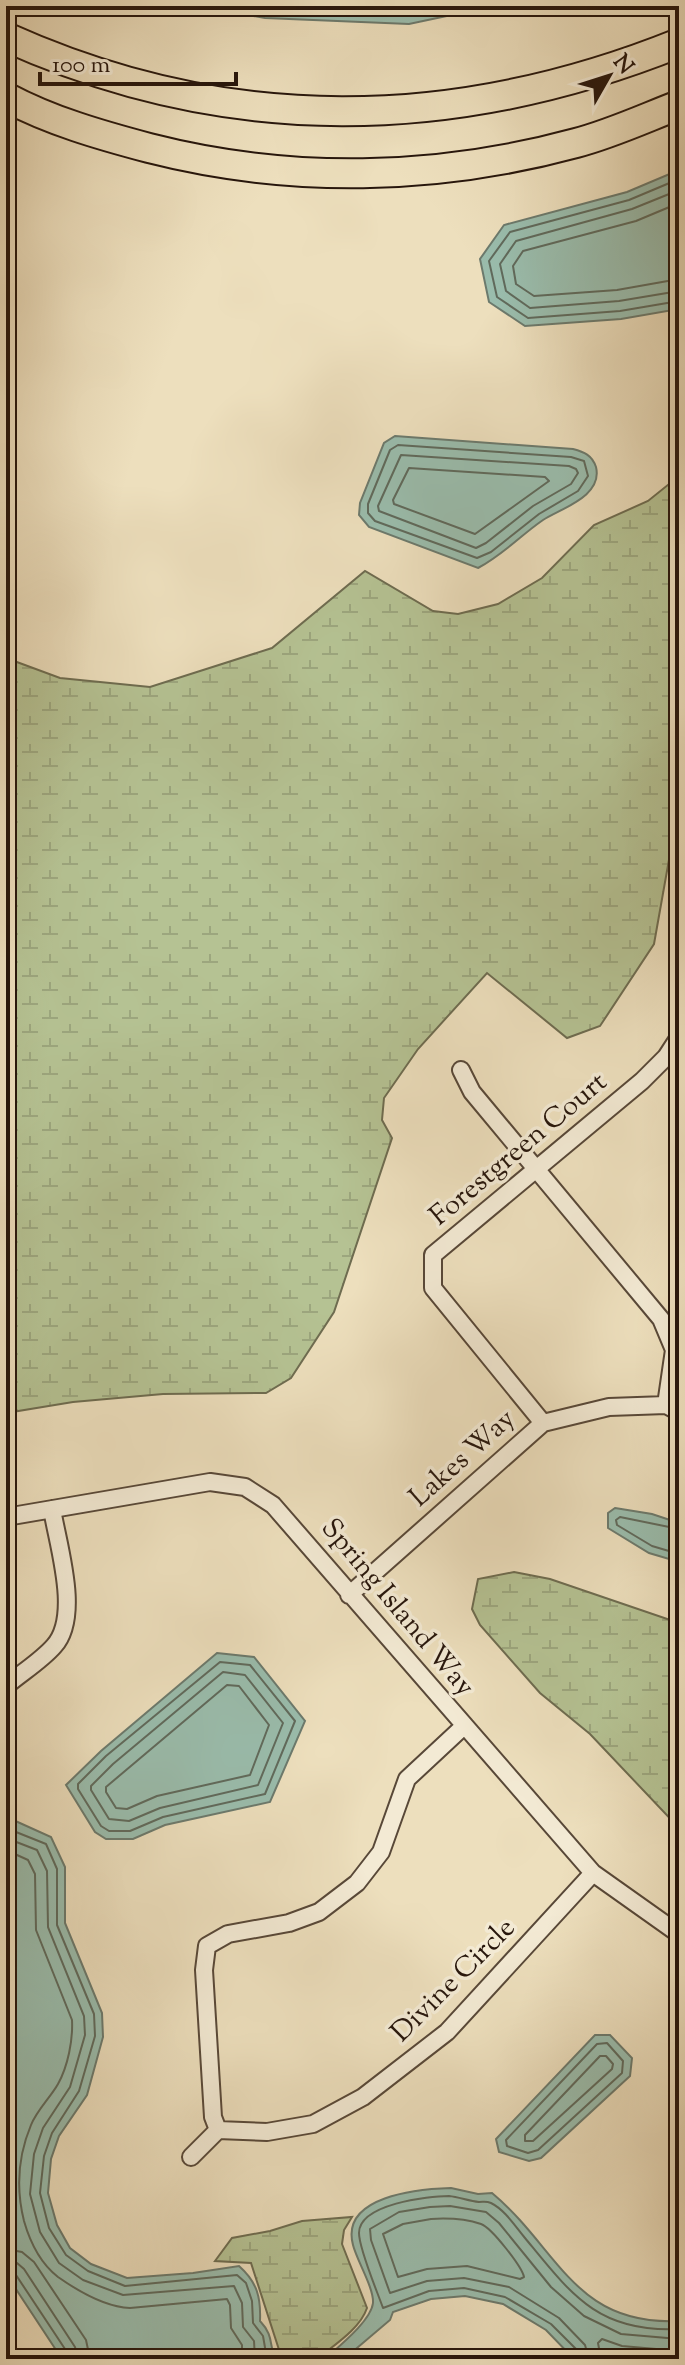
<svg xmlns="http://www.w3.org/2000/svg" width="685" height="2365" font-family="'Sorts Mill Goudy',serif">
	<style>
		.wetland { fill: url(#wetland-marsh); stroke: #6e6c50; stroke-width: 2 }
		.water { fill: #9abdad; stroke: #6c7a6d; stroke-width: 2 }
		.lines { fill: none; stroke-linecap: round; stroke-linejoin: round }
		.shore { stroke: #606a5c; stroke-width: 2 }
		.street-casing { stroke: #584838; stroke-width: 20 }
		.highway-casing { stroke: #27160c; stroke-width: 32 }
		.street { stroke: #f3ead4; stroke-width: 16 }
		.highway { stroke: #eddfbd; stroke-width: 28 }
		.labels { text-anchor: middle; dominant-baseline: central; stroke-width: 7; stroke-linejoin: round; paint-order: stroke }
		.street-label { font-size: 28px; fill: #27160c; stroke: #f3ead4 }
	</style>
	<defs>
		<pattern id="wetland-marsh" width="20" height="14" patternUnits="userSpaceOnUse" patternTransform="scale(2)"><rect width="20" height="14" fill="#b5c293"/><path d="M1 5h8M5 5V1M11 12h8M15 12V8" fill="none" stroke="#9ca67e"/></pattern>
	</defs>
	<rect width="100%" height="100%" fill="#eddfbd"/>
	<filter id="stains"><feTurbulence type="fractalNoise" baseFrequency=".0025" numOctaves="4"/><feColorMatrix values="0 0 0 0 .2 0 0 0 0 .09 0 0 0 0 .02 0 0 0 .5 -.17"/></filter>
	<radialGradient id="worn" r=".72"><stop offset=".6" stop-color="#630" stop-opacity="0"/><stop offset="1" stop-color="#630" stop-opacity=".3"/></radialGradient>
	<path class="wetland" d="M679,476V822L670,854L654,944L600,1026L567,1038L487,973L418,1049L384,1098L382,1120L392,1138L334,1312L291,1378L266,1393L163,1394L73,1402L6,1413V658L60,678L150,687L272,648L365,571L433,611L458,614L498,604L542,578L594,525L648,501Z
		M514,1572L550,1579L679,1623V1828L590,1734L540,1693L480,1625L472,1609L478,1579Z
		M352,2217L344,2230L342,2244L367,2308C360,2329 334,2345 317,2359H282L251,2263L215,2261L232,2238L270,2231L302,2221Z"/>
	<path class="water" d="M199,6H494L409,24L265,18Z
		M679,170V309L621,319L525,326L489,302L480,259L504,225L627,192Z
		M395,436L573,449C584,452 592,455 596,467C603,496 562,508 543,520C521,535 503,555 478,568L369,527L359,515L360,503L384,443Z
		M615,1508L652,1514L679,1523V1562L649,1553L608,1528V1513Z
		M217,1653L254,1657L305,1721L270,1802L165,1825L133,1839H106L95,1832L66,1785L101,1751Z
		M11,1819L51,1837L65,1867V1923L102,2013L103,2037L87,2095L59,2136L51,2159L48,2193L57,2225L70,2248L91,2264L127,2278L193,2273L239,2266C257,2282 261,2297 260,2321C276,2338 267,2346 277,2359H62L6,2274V1821Z
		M595,2035H610L632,2058L630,2076L541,2158L529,2161L499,2152L496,2139Z
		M451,2188L478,2194L492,2193C559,2249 574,2326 679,2321V2359H574L546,2330L503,2304L465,2296L431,2299L393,2312L390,2320L344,2359H325C338,2347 371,2321 373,2303C374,2288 357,2261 353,2245C340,2196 418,2189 451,2188Z"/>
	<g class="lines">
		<path class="shore" d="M244,6L266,10L408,16L460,6
			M679,179L629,200L510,232L489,261L497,297L528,318L620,311L679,301
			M679,190L632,209L516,241L500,264L506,291L530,308L619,301L679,291
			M679,203L636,221L523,251L513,266L516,284L534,296L617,290L679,279
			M398,445L571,457L584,461L588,476L578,491L539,514L491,552L477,558L375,521L368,513V504L390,450Z
			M401,455L569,466L576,469L578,473L571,484L533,506L486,543L476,548L379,511L378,506Z
			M409,468L545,477L549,481L475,534L394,504L393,500Z
			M679,1529L620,1517L616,1520L617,1525L652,1546L679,1554
			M220,1662L250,1665L295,1721L265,1794L163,1817L130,1831H109L101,1826L78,1789V1784L106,1756Z
			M223,1672L245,1675L283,1723L258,1785L160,1808L129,1821L109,1819L91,1790V1786L113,1764Z
			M227,1685L239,1686L269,1725L250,1775L157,1796L127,1809L116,1808L106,1792V1787Z
			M6,1828L46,1844L57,1869V1925L94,2014L95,2036L79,2091L52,2133L44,2156L40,2193L49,2228L66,2255L88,2271L125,2286L237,2275L246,2283L252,2301L253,2323L263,2336L267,2359
			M6,1838L37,1850L47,1871L48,1927L84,2016L85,2035L70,2087L43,2128L34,2154L30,2194L40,2232L59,2263L83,2280L123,2295L234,2286L242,2303L243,2327L254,2341L255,2359
			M6,1850L28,1860L35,1874L36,1930L72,2020C73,2040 68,2066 58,2084C50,2098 37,2110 31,2125C18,2156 16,2189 24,2221C30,2242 40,2263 58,2277C78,2291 105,2307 130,2308L227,2299L230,2305L231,2328L242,2345V2359
			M607,2043L623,2061L622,2073L538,2150L528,2153L507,2146L506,2140L597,2044Z
			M600,2056H606L613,2064L612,2069L533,2141H525V2135Z
			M431,2219C447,2218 466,2219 481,2224C492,2228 522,2267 524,2277L520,2279L467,2266L427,2269L398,2277L383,2234L403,2224Z
			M6,2249L22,2252L34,2262L86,2340L90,2359
			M6,2261L17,2263L24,2269L75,2347L78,2359
			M6,2271L16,2275L67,2352L68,2359
			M579,2359L577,2350L551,2324L505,2297L464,2288L429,2291L383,2308C377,2291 359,2249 359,2233C359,2204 428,2196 449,2196C459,2197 469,2201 479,2202C484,2202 486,2201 491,2203C505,2210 515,2226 525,2238C571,2294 598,2333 679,2329
			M589,2359L585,2345L559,2318L509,2287L464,2278L427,2281L390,2293L371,2240L370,2229L399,2212L430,2207L450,2206L486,2212L499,2223L551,2287L584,2316L621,2334L679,2339
			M601,2359L598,2343L602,2339L622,2346L679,2351"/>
		<defs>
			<path id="street" d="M461,1070L472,1092L661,1319L674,1350L666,1405
				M543,1423L433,1288V1255L642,1081L666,1057L679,1037
				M6,1517L210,1482L245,1487L273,1505L593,1873L679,1934
				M349,1595L543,1423L609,1407L666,1405L679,1412
				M6,1686C21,1673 41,1661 54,1646C81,1616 58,1546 52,1509
				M464,1726L407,1779L381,1852L357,1883L319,1912L289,1923L228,1934L207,1946L204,1970L213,2117L218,2130L267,2132L313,2124L363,2097L447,2032L593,1873
				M191,2157L218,2130"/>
			<path id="highway" d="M6,37C228,137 455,133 679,43
				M6,97C51,121 100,135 149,148C290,184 436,181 576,143C611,134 645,118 679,105"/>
		</defs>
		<use href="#street" class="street-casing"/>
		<use href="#highway" class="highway-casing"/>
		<use href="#street" class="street"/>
		<use href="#highway" class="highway"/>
	</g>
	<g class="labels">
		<g class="street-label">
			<text transform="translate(519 1150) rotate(-40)">Forestgreen Court</text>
			<text transform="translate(463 1459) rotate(-42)">Lakes Way</text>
			<text transform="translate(397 1608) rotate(50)">Spring Island Way</text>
			<text transform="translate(454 1981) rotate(-45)">Divine Circle</text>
		</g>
	</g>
	<rect width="685" height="2365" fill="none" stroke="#eddfbd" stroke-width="32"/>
	<rect x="8" y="8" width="669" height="2349" fill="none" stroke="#27160c" stroke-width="4"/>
	<rect x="16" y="16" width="653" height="2333" fill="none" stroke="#27160c" stroke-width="2"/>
	<g transform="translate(609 76) rotate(51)" stroke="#f3ead4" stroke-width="6" paint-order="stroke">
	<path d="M0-6L14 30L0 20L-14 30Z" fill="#27160c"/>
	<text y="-12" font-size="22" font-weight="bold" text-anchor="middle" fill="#27160c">N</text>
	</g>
	<path d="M40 72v12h196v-12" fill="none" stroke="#27160c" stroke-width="4"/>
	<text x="52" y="72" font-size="24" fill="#27160c" stroke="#f3ead4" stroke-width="6" paint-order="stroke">100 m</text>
	<rect width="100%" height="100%" filter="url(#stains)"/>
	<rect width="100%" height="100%" fill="url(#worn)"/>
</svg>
